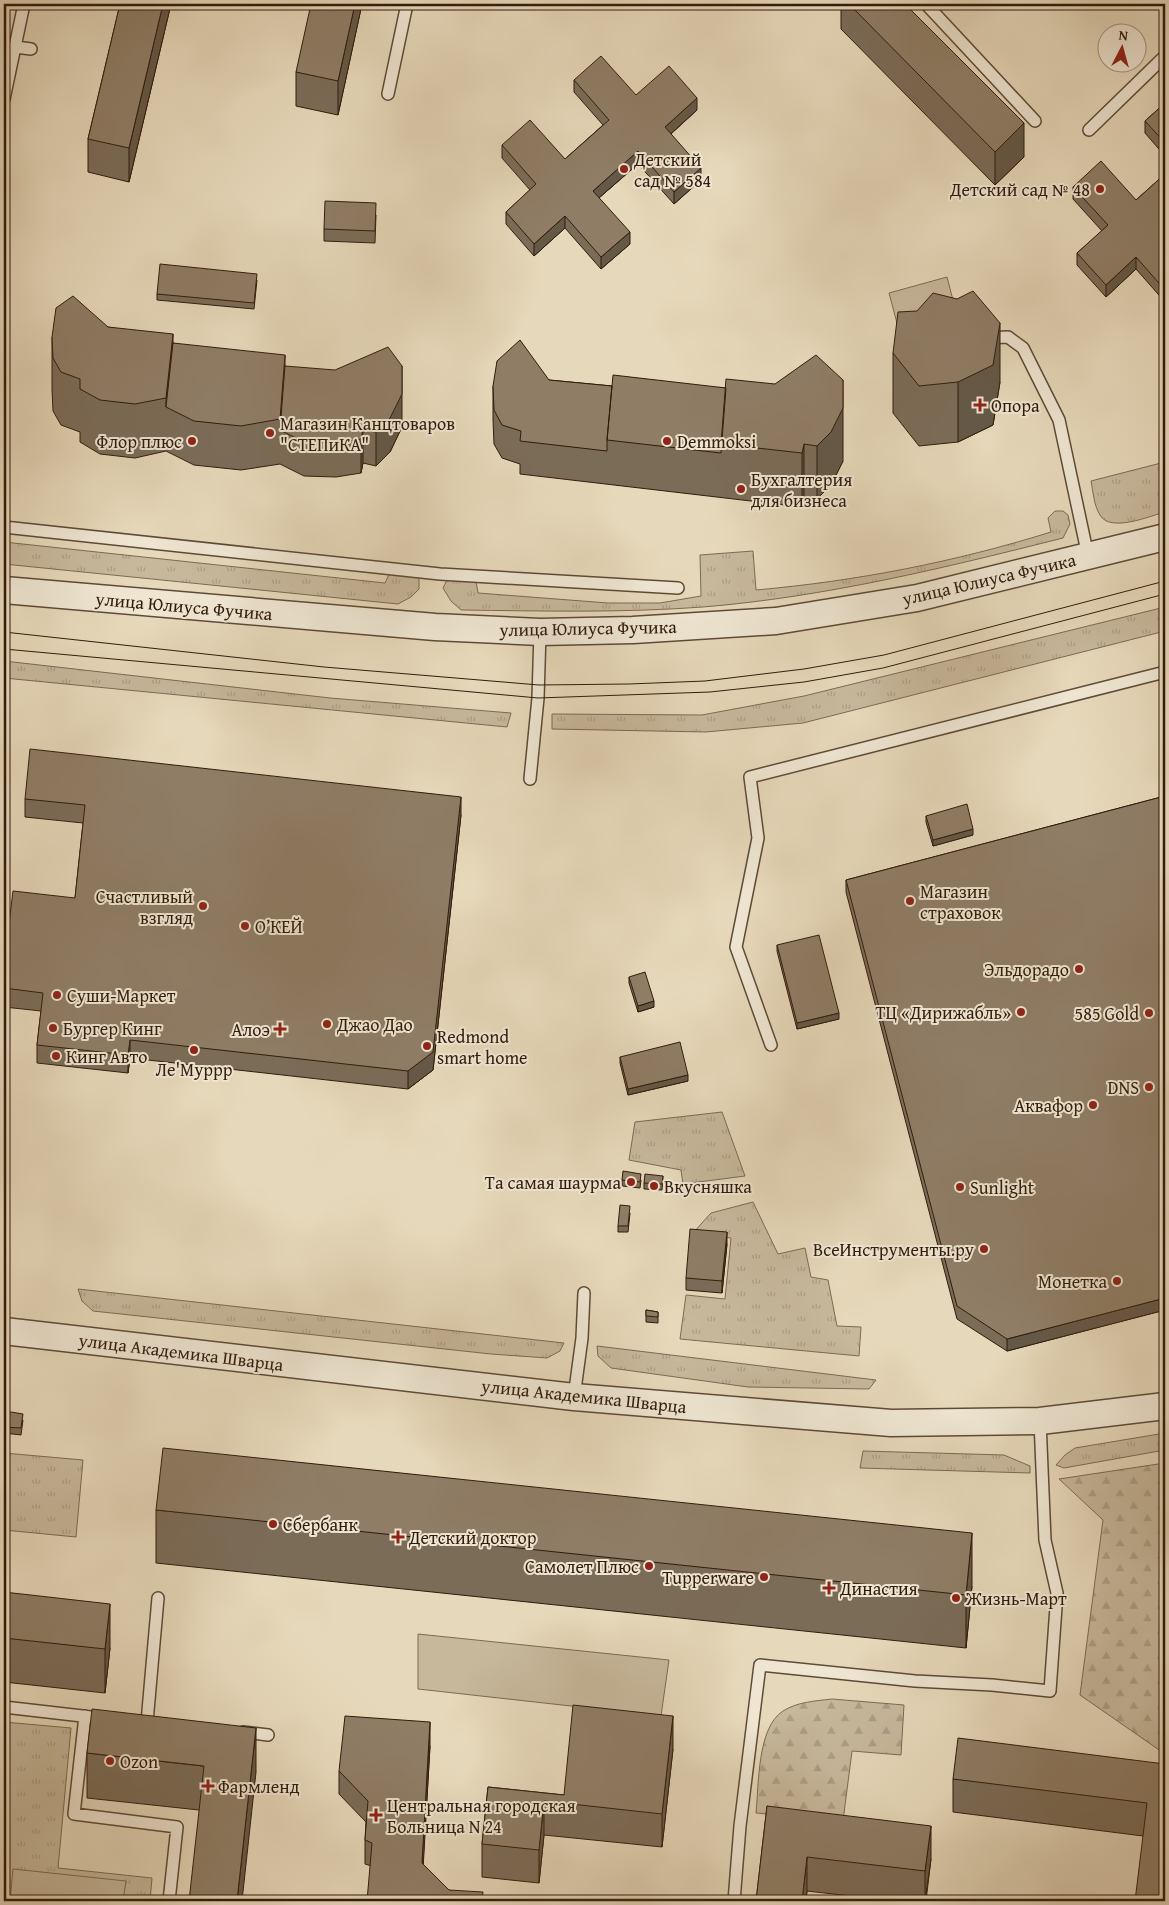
<svg xmlns="http://www.w3.org/2000/svg" width="1169" height="1905" font-family="'Gentium Book Plus',serif">
	<style>
		.grass { fill: url(#grass-tufts); stroke: #7c6a54 }
		.forest { fill: url(#forest-firs); stroke: #7c6a54 }
		.park { fill: #c7b89c; stroke: #7c6a54 }
		.lines { fill: none; stroke-linecap: round; stroke-linejoin: round }
		.service-casing { stroke: #5e4a38; stroke-width: 14 }
		.tertiary-casing { stroke: #5e4a38; stroke-width: 29 }
		.service { stroke: #efe6d2; stroke-width: 11 }
		.tertiary { stroke: #efe6d2; stroke-width: 26 }
		.tram { stroke: #311b0c; stroke-width: 1 }
		.wall { fill: #7b6c58; stroke: #311b0c }
		.shaded-wall { fill: #645847; stroke: #311b0c }
		.building { fill: #8f7d66; stroke: #311b0c }
		.poi-dot { fill: #8f2418; stroke: #efe6d2; stroke-width: 2 }
		.labels { text-anchor: middle; dominant-baseline: central; stroke-width: 4; stroke-linejoin: round; paint-order: stroke }
		.poi-label { font-size: 18px; fill: #311b0c; stroke: #efe6d2; text-anchor: start }
		.street-label { font-size: 18px; fill: #311b0c; stroke: #efe6d2 }
	</style>
	<defs>
		<pattern id="grass-tufts" width="24" height="20" patternUnits="userSpaceOnUse" patternTransform="scale(1.25)"><rect width="24" height="20" fill="#c7b89c"/><path d="M3 7l-1-3M5 7V3M7 7l1-3M15 17l-1-3M17 17v-4M19 17l1-3" fill="none" stroke="#ab9e85"/></pattern>
		<pattern id="forest-firs" width="22" height="20" patternUnits="userSpaceOnUse" patternTransform="scale(1.25)"><rect width="22" height="20" fill="#c7b89c"/><path d="M5 1l3.5 6h-7zM16 11l3.5 6h-7z" fill="#ab9e85"/></pattern>
	</defs>
	<rect width="100%" height="100%" fill="#e6d8ba"/>
	<filter id="stains"><feTurbulence type="fractalNoise" baseFrequency=".004" numOctaves="4"/><feColorMatrix values="0 0 0 0 .2 0 0 0 0 .09 0 0 0 0 .02 0 0 0 .5 -.17"/></filter>
	<radialGradient id="worn" r=".72"><stop offset=".6" stop-color="#630" stop-opacity="0"/><stop offset="1" stop-color="#630" stop-opacity=".3"/></radialGradient>
	<path class="grass" d="M1165,462V512C1150,516 1110,533 1100,515C1094,506 1093,491 1091,481Z
		M1055,511H1063L1068,515L1070,524L1063,538C944,568 825,597 703,607C622,613 542,611 461,610L451,601L443,588L449,576L476,581L478,593L608,603H660L701,596L700,555L753,551L756,590C857,581 955,562 1051,532L1048,518Z
		M4,542L385,583L390,572L411,569L419,578V589L411,597L398,604L4,564Z
		M1165,607V631L803,723L706,732L552,729V714L702,715L804,696Z
		M4,661L330,698L511,713L507,727L4,678Z
		M722,1112L745,1176L683,1184L681,1170L629,1160L635,1122Z
		M753,1202L778,1254L805,1248L811,1277L828,1280L837,1326L861,1327L859,1356L680,1339L686,1295L725,1299L731,1238L693,1233L711,1213Z
		M78,1289L564,1343L560,1351L547,1358L491,1354L93,1311L82,1301Z
		M597,1346L876,1380L869,1389L748,1387L611,1368L598,1356Z
		M1165,1433V1450L1064,1468L1056,1465L1065,1455L1075,1448Z
		M863,1451L1004,1455L1030,1466V1473L860,1468Z
		M4,1453L83,1460L76,1537L4,1530Z
		M4,1722L71,1728L58,1868L152,1878L150,1901H4Z"/>
	<path class="forest" d="M1165,1463V1754L1080,1695L1103,1520L1059,1479Z
		M832,1699L904,1705L901,1755L852,1751L843,1821L756,1813C759,1784 757,1728 783,1711C797,1702 815,1701 832,1699Z"/>
	<path class="park" d="M947,277L960,327L902,342L889,293Z
		M418,1634L669,1660L661,1716L418,1689Z
		M13,1869L126,1881L123,1901H10Z"/>
	<g class="lines">
		<defs>
			<path id="service" d="M926,4L1035,121
				M16,47L31,49
				M388,94L407,4
				M4,99L24,4
				M1089,130L1165,56
				M985,338L1008,337L1023,348L1059,420L1088,556
				M4,527L440,574L678,588
				M530,779L538,698L540,632
				M771,1045L736,947L758,838L750,777L1165,672
				M574,1397L582,1338L584,1293
				M4,1707L91,1717
				M85,1716L74,1814L177,1827L169,1901
				M140,1722H147L158,1598
				M243,1732L268,1735
				M734,1901L740,1826L760,1665L915,1681L992,1685L1050,1691L1057,1593L1045,1540L1040,1421"/>
			<path id="tertiary" d="M4,590L435,627L540,632L633,630L776,621L917,598L1165,537
				M4,1331L574,1397L891,1423L1040,1421L1165,1406"/>
		</defs>
		<use href="#service" class="service-casing"/>
		<use href="#tertiary" class="tertiary-casing"/>
		<use href="#service" class="service"/>
		<use href="#tertiary" class="tertiary"/>
		<path class="tram" d="M4,632L324,667L539,685L629,684L705,681L804,669L884,655L1165,581
			M4,649L538,698L710,692L804,682L883,668L1165,594"/>
	</g>
	<path class="wall" d="M120,4H171L129,182L88,172V139Z
		M362,4L338,115L296,106V72Z
		M841,4H905L1024,157L995,185L841,29Z
		M574,80L697,110L671,134L701,180L674,204L638,164L599,198L630,244L601,269L565,228L534,256L506,224V212L530,190L502,158V145L565,159L603,125L574,92Z
		M1165,103V156L1145,133V121Z
		M1165,174V302L1136,269L1106,297L1077,265V253L1102,231L1073,199V187L1136,200Z
		M376,215L375,243L324,241V229Z
		M257,280L254,309L157,300V294Z
		M108,327L173,343L285,366L402,427L390,452L376,466L363,463L361,473L336,477L304,476L280,464L241,470L194,465L166,451L135,458L100,454L80,442V432L61,425L53,411L52,390V337Z
		M893,353L1000,382L993,425L958,442L919,446L893,413Z
		M549,380L612,386L726,388L843,461L831,485L817,499L804,497L802,507L520,474V464L502,458L494,444L493,420V386Z
		M1165,796V1310L1007,1351L957,1319L846,892V880Z
		M25,799L461,815L433,1070L408,1089L130,1058L128,1073L37,1063V1045L41,1011L4,1007V964L75,898L83,823L25,817Z
		M926,816L973,835L933,846L926,822Z
		M777,945L839,1019L797,1029L777,951Z
		M629,977L654,1007L638,1012L629,983Z
		M620,1057L688,1081L628,1095L620,1063Z
		M663,1176L662,1190L644,1189V1183Z
		M622,1180H641L640,1188L622,1186Z
		M630,1213L628,1232H618V1226Z
		M727,1244L722,1293L686,1290V1278Z
		M646,1310L658,1312V1323L646,1322Z
		M23,1420L21,1435L4,1433V1426Z
		M156,1510L972,1586L966,1648L156,1563Z
		M4,1592L110,1648L105,1693L4,1682Z
		M430,1746L423,1864L449,1890L483,1901L365,1864V1840L366,1822L339,1794V1771Z
		M673,1749L662,1847L544,1835L539,1883L482,1877V1844L488,1787L564,1795Z
		M87,1753L256,1772L199,1810L87,1798Z
		M1165,1764L1143,1836L953,1812V1779Z
		M767,1806L931,1859L926,1901H895L807,1891L806,1901H756Z"/>
	<path class="shaded-wall" d="M163,4H171L129,182V148Z
		M355,4H362L338,115V81Z
		M697,98V110L665,139V127Z
		M1024,123V157L995,185V152Z
		M638,151V164L593,203V191Z
		M701,168V180L674,204V192Z
		M565,216V228L534,256V244Z
		M630,232V244L601,269V257Z
		M1136,257V269L1106,297V285Z
		M1000,323V382L993,425L958,442V382Z
		M173,334V387L166,407V398Z
		M285,355V399L280,430V419Z
		M402,366V427L390,452L376,466V432Z
		M843,380V461L831,485L817,499V446Z
		M363,430V463L361,473V439Z
		M804,444V497L802,507V453Z
		M461,797V815L433,1070L408,1089V1071Z
		M973,829V835L933,846V840Z
		M654,1001V1007L638,1012V1006Z
		M839,1013V1019L797,1029V1023Z
		M130,1040V1058L128,1073V1055Z
		M688,1075V1081L628,1095V1089Z
		M727,1232V1244L722,1293V1281Z
		M1165,1298V1310L1007,1351V1339Z
		M972,1533V1586L966,1648V1595Z
		M110,1604V1648L105,1693V1649Z
		M673,1716V1749L662,1847V1814Z
		M430,1722V1746L422,1887V1863Z
		M256,1728V1772L242,1901H237Z
		M544,1801V1835L539,1883V1850Z
		M931,1826V1859L925,1901V1871Z
		M807,1857V1891L806,1901H802Z"/>
	<path class="building" d="M120,4H163L129,148L88,139Z
		M311,4H355L338,81L296,72Z
		M849,4H905L1024,123L995,152Z
		M601,56L636,95L669,66L697,98L665,127L701,168L674,192L638,151L593,191L630,232L601,257L565,216L534,244L506,212L536,184L502,145L530,120L565,159L609,120L574,80Z
		M1165,103V143L1145,121Z
		M1101,161L1136,200L1165,174V290L1136,257L1106,285L1077,253L1108,225L1073,187Z
		M325,201L376,203L375,231L324,229Z
		M160,264L257,274L254,303L157,294Z
		M973,291L1000,323L993,365L958,382L919,386L893,353L898,312L917,311L933,293L957,299Z
		M73,296L108,327L173,334L166,398L135,404L100,400L80,389V379L61,372L53,358L52,337L56,308Z
		M520,340L549,380L612,386L607,440V451L520,441L521,431L502,425L494,410L493,386L497,361Z
		M173,343L285,355L280,419L241,426L194,421L166,407Z
		M388,347L402,366V394L390,418L376,432L363,430L361,439L336,443L304,442L280,430L285,366L335,370Z
		M816,355L843,380V408L831,432L817,446L804,444L802,453L721,444L726,379L775,384Z
		M613,375L726,388L721,453L607,440Z
		M30,749L461,797L433,1052L408,1071L130,1040L128,1055L37,1045L43,993L4,988V964L13,891L75,898L85,805L25,799Z
		M1165,796V1298L1007,1339L957,1306L846,880Z
		M967,804L973,829L933,840L926,816Z
		M819,935L839,1013L797,1023L777,945Z
		M645,972L654,1001L638,1006L629,977Z
		M680,1042L688,1075L628,1089L620,1057Z
		M623,1171L641,1174L640,1182L622,1180Z
		M645,1174L663,1176L662,1184L644,1183Z
		M620,1205L630,1206L628,1226H618Z
		M690,1229L727,1232L722,1281L686,1278Z
		M646,1310L658,1312V1317L646,1316Z
		M5,1411L23,1414L21,1428L4,1427Z
		M163,1448L972,1533L966,1595L156,1510Z
		M4,1592L110,1604L105,1649L4,1638Z
		M573,1705L673,1716L662,1814L544,1801L539,1850L482,1844L488,1787L564,1795Z
		M92,1709L256,1728L237,1901H189L204,1766L87,1753Z
		M345,1716L430,1722L422,1863L449,1890L483,1892L482,1901H367L372,1843L365,1840L368,1801L339,1771Z
		M958,1738L1165,1764V1901H1135L1147,1803L953,1779Z
		M767,1806L931,1826L925,1871L807,1857L802,1901H756Z"/>
	<g class="poi-dot">
		<circle cx="624" cy="169" r="5"/>
		<circle cx="1100" cy="189" r="5"/>
		<path d="M977.5 397.5h5v5h5v5h-5v5h-5v-5h-5v-5h5z"/>
		<circle cx="270" cy="433" r="5"/>
		<circle cx="192" cy="441" r="5"/>
		<circle cx="667" cy="441" r="5"/>
		<circle cx="741" cy="489" r="5"/>
		<circle cx="910" cy="901" r="5"/>
		<circle cx="203" cy="906" r="5"/>
		<circle cx="245" cy="926" r="5"/>
		<circle cx="1079" cy="969" r="5"/>
		<circle cx="57" cy="995" r="5"/>
		<circle cx="1021" cy="1012" r="5"/>
		<circle cx="1149" cy="1013" r="5"/>
		<circle cx="327" cy="1024" r="5"/>
		<circle cx="53" cy="1028" r="5"/>
		<path d="M277.5 1021.5h5v5h5v5h-5v5h-5v-5h-5v-5h5z"/>
		<circle cx="427" cy="1046" r="5"/>
		<circle cx="194" cy="1050" r="5"/>
		<circle cx="56" cy="1056" r="5"/>
		<circle cx="1149" cy="1087" r="5"/>
		<circle cx="1093" cy="1105" r="5"/>
		<circle cx="631" cy="1182" r="5"/>
		<circle cx="654" cy="1186" r="5"/>
		<circle cx="960" cy="1187" r="5"/>
		<circle cx="984" cy="1249" r="5"/>
		<circle cx="1117" cy="1281" r="5"/>
		<circle cx="273" cy="1524" r="5"/>
		<path d="M395.5 1529.5h5v5h5v5h-5v5h-5v-5h-5v-5h5z"/>
		<circle cx="649" cy="1566" r="5"/>
		<circle cx="764" cy="1577" r="5"/>
		<path d="M826.5 1580.5h5v5h5v5h-5v5h-5v-5h-5v-5h5z"/>
		<circle cx="956" cy="1598" r="5"/>
		<circle cx="110" cy="1761" r="5"/>
		<path d="M205.5 1778.5h5v5h5v5h-5v5h-5v-5h-5v-5h5z"/>
		<path d="M373.5 1807.5h5v5h5v5h-5v5h-5v-5h-5v-5h5z"/>
	</g>
	<g class="labels">
		<g class="poi-label">
			<text x="634" y="159">Детский<tspan x="634" dy="21">сад № 584</tspan></text>
			<text x="1090" y="189" text-anchor="end">Детский сад № 48</text>
			<text x="991" y="405">Опора</text>
			<text x="280" y="423">Магазин Канцтоваров<tspan x="280" dy="21">"СТЕПиКА"</tspan></text>
			<text x="182" y="441" text-anchor="end">Флор плюс</text>
			<text x="677" y="441">Demmoksi</text>
			<text x="751" y="479">Бухгалтерия<tspan x="751" dy="21">для бизнеса</tspan></text>
			<text x="920" y="891">Магазин<tspan x="920" dy="21">страховок</tspan></text>
			<text x="193" y="896" text-anchor="end">Счастливый<tspan x="193" dy="21">взгляд</tspan></text>
			<text x="255" y="926">О’КЕЙ</text>
			<text x="1069" y="969" text-anchor="end">Эльдорадо</text>
			<text x="67" y="995">Суши-Маркет</text>
			<text x="1011" y="1012" text-anchor="end">ТЦ «Дирижабль»</text>
			<text x="1139" y="1013" text-anchor="end">585 Gold</text>
			<text x="337" y="1024">Джао Дао</text>
			<text x="63" y="1028">Бургер Кинг</text>
			<text x="270" y="1029" text-anchor="end">Алоэ</text>
			<text x="437" y="1036">Redmond<tspan x="437" dy="21">smart home</tspan></text>
			<text x="66" y="1056">Кинг Авто</text>
			<text x="194" y="1069" text-anchor="middle">Ле'Муррр</text>
			<text x="1139" y="1087" text-anchor="end">DNS</text>
			<text x="1083" y="1105" text-anchor="end">Аквафор</text>
			<text x="621" y="1182" text-anchor="end">Та самая шаурма</text>
			<text x="664" y="1186">Вкусняшка</text>
			<text x="970" y="1187">Sunlight</text>
			<text x="974" y="1249" text-anchor="end">ВсеИнструменты.ру</text>
			<text x="1107" y="1281" text-anchor="end">Монетка</text>
			<text x="283" y="1524">Сбербанк</text>
			<text x="409" y="1537">Детский доктор</text>
			<text x="639" y="1566" text-anchor="end">Самолет Плюс</text>
			<text x="754" y="1577" text-anchor="end">Tupperware</text>
			<text x="840" y="1588">Династия</text>
			<text x="966" y="1598">Жизнь-Март</text>
			<text x="120" y="1761">Ozon</text>
			<text x="218" y="1786">Фармленд</text>
			<text x="387" y="1805">Центральная городская<tspan x="387" dy="21">Больница N 24</tspan></text>
		</g>
		<g class="street-label">
			<text transform="translate(989 579) rotate(-13)">улица Юлиуса Фучика</text>
			<text transform="translate(184 606) rotate(5)">улица Юлиуса Фучика</text>
			<text transform="translate(588 628) rotate(-1)">улица Юлиуса Фучика</text>
			<text transform="translate(181 1352) rotate(7)">улица Академика Шварца</text>
			<text transform="translate(584 1396) rotate(6)">улица Академика Шварца</text>
		</g>
	</g>
	<rect width="1169" height="1905" fill="none" stroke="#e6d8ba" stroke-width="20"/>
	<rect x="5" y="5" width="1159" height="1895" fill="none" stroke="#311b0c" stroke-width="2.5"/>
	<rect x="10" y="10" width="1149" height="1885" fill="none" stroke="#311b0c"/>
	<g transform="translate(1122 48) rotate(6)"><circle r="24" fill="#efe6d2" stroke="#a39583"/>
	<path d="M0-4L9 19L0 12L-9 19Z" fill="#8f2418"/>
	<text y="-8" font-size="14" font-weight="bold" text-anchor="middle" fill="#311b0c">N</text>
	</g>
	<rect width="100%" height="100%" filter="url(#stains)"/>
	<rect width="100%" height="100%" fill="url(#worn)"/>
</svg>
